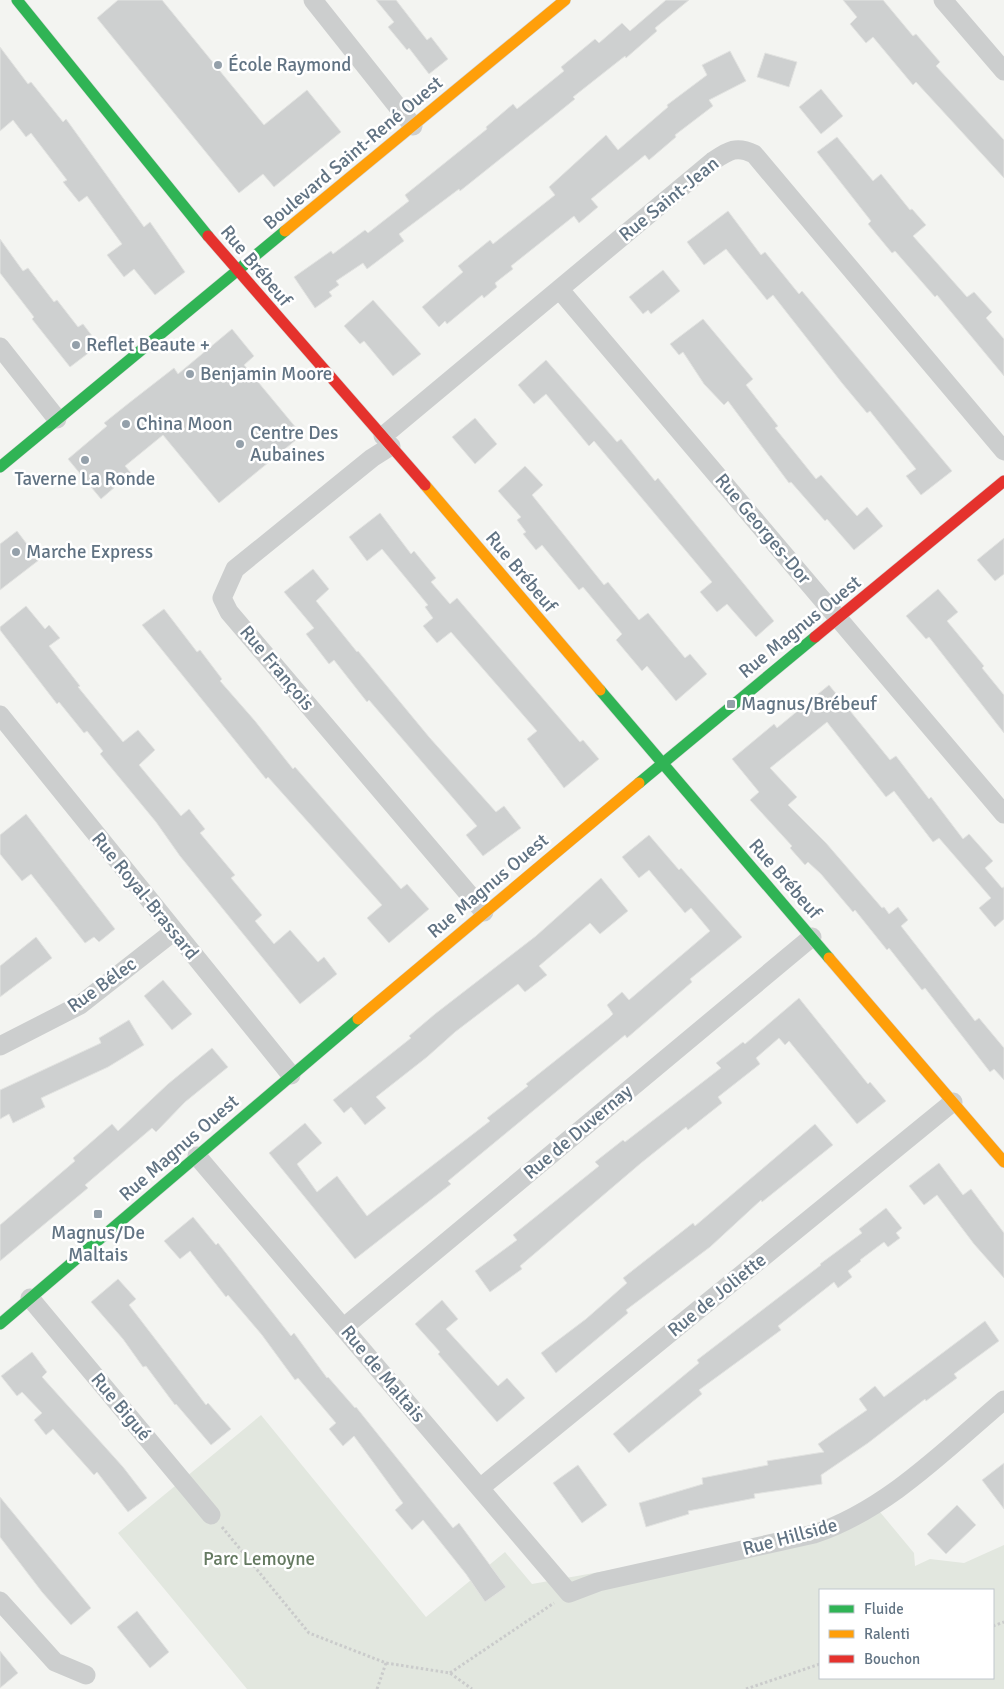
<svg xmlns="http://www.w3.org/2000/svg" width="1004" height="1689" font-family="Signika,sans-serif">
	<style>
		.green { fill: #e2e7df; fill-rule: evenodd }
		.building { fill: #ced0d0; stroke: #e2e3e1 }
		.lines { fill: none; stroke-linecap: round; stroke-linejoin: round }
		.fast-casing { stroke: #d1d2d2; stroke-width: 12 }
		.slow-casing { stroke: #d1d2d2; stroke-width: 12 }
		.jam-casing { stroke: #d1d2d2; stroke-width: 12 }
		.path { stroke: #cacbcb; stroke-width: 3; stroke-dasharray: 2.5 2.5; stroke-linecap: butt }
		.street { stroke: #cccece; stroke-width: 19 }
		.fast { stroke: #30b455; stroke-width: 11 }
		.slow { stroke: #ff9f0a; stroke-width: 11 }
		.jam { stroke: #e5322d; stroke-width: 11 }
		.poi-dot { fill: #94a0aa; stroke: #fff; stroke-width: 2 }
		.labels { text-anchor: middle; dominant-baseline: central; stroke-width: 5; stroke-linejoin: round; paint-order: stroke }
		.poi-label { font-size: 19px; fill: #617383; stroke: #fff; text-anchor: start }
		.street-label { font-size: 19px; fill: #617383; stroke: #fff }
		.park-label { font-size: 19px; fill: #657a61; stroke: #fff }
	</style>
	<rect width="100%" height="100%" fill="#f3f4f1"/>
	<path class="green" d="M261,1415L426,1617L505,1552L532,1584L814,1534L875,1506L914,1553L915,1566L930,1559L964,1563L1004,1545V1689H247L118,1533ZM820,1590H993V1678H820Z"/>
	<path class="building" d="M118,0H162L264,125L307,90L341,132L274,187L263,174L239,193L97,18Z
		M376,0H396L427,40L431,37L448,59L429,74L409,48L407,50L388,27L394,22Z
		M666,0H689L655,28L657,31L626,58L625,56L573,97L575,99L549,120L460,191L459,189L399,234L404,241L367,269L363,263L336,281L339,285L329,292L332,296L315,308L294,277L331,251L333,254L365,230L368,233L409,201L405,195L487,129L486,127L513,104L517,109L564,71L561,67L595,39L599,43L622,23L630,31Z
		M843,0H883L913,36L916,34L940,62L936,66L1004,140V178L916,82L913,85L873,37L866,43L850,24L857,17Z
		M0,47L28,84L31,82L63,122L66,119L144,227L150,222L185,272L155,295L134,269L124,277L107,255L122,244L87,196L79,202L63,182L67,180L31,133L26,137L13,120L0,131Z
		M730,51L746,81L709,100L713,106L675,135L676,137L649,160L645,155L591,199L598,207L579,223L574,216L511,266L513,269L495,283L497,287L484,298L482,295L447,324L445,321L439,327L422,307L463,272L458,266L490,240L493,244L555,195L549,187L606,135L618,150L668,107L667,105L707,75L702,65Z
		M765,53L797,62L789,87L757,77Z
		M821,89L843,116L821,134L799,107Z
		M837,137L873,181L881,174L910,210L912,209L926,225L913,236L967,297L974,292L992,312L986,318L1004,339V376L937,295L935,297L895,251L892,253L868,224L871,221L817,152Z
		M728,211L761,255L765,252L799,294L802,291L952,471L921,495L906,476L916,469L870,411L867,413L842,383L773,295L767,300L726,249L704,265L687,242Z
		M0,239L23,271L28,268L54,302L57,300L78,327L83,324L99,345L70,367L32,319L34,317L0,273Z
		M663,270L680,291L651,314L648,310L643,314L629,297Z
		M373,300L421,354L393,376L364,341L360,344L344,326Z
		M703,319L753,379L746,385L778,426L775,428L816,479L821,475L857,516L867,507L883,526L854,550L827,519L825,521L791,482L789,483L728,401L724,405L704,384L683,352L679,355L670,344Z
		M232,329L254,356L244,365L302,435L219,503L163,435L125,466L131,473L101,499L68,459L107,426L104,423L129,403L174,368L178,374Z
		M546,360L617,442L621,439L655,481L658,478L774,621L756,637L727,604L717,612L700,592L712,582L594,441L589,446L546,394L534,404L518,385Z
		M475,418L497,444L475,464L452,437Z
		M525,466L543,485L532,495L604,585L608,582L639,620L648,613L685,658L690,654L707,674L676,701L647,666L642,671L616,640L622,634L583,587L579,590L542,545L536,550L523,534L526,532L517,520L521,517L498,491Z
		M380,513L411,554L414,551L436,578L431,582L450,604L457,598L580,742L583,740L599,759L564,788L527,739L537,731L451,632L437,643L423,626L433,618L425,607L428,605L382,549L367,561L349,537Z
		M17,531L39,560L0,590V544Z
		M1004,538V574L995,581L977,560Z
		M313,569L329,589L316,601L357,652L358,651L429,737L496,812L504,806L521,828L483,856L466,835L477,826L369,700L367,702L334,660L329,664L306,634L314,628L284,592Z
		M938,589L958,612L947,621L984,666L982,668L1004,695V733L929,637L926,639L906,616Z
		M26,606L45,629L49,625L60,638L49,646L80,686L78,687L123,742L138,730L155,750L139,765L181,816L189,809L205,829L200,833L235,875L231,878L262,915L255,921L274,944L290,930L318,962L324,957L337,974L300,1004L180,856L156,822L100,754L103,751L87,731L84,733L59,702L57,704L0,630V627Z
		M164,609L197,652L200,650L222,679L220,681L255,721L293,769L295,767L401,889L407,884L429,909L389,943L367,918L382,905L268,777L266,779L142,625Z
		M829,685L890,760L896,756L929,799L931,797L963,839L969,834L993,861L985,868L1002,888L1004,887V919L995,927L979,908L991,898L939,838L933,842L894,791L886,797L827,722L770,768L797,797L788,805L826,843L882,908L884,907L889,914L898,907L908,920L901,926L975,1021L979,1018L1004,1048V1080L994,1069L990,1072L925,988L922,990L889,948L887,950L855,910L853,912L821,874L808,862L805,865L790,848L792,846L750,800L759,792L732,759L774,724L777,728Z
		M26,814L115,929L99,942L94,937L85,943L31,874L22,881L0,854V835Z
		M649,835L679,870L681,868L742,937L690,979L692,982L627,1038L625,1035L448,1181L451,1184L355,1259L269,1153L305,1123L322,1143L297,1164L317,1192L337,1176L367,1216L490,1121L487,1118L528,1086L526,1084L609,1018L613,1014L607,1005L622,992L629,1000L710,931L691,908L685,913L649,870L639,878L622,857Z
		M601,878L628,911L600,934L590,923L539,966L547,975L525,992L518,984L455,1032L427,1057L376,1097L386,1108L365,1125L351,1107L344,1113L333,1100L411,1038L409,1036L435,1014L536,936Z
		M36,937L52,958L0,997V966Z
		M163,980L192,1014L172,1030L144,996Z
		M799,998L868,1084L870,1082L886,1101L857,1124L789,1041L785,1045L779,1038L756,1058L760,1064L718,1097L722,1103L688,1130L686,1127L641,1163L520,1266L522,1269L490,1292L475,1271L517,1240L513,1235L599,1166L595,1162L623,1140L625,1142L721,1068L716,1063L743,1042L745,1044Z
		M129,1020L144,1045L108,1067L41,1098L45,1107L13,1123L9,1114L0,1119V1090L101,1043L99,1038Z
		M212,1048L228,1067L185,1102L156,1132L152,1128L85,1185L88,1188L0,1261V1225L75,1161L73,1158L112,1124L118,1131L168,1084Z
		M815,1124L833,1145L762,1202L761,1200L710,1247L626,1310L628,1313L556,1373L541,1353L586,1319L627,1283L623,1278L693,1223L695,1226Z
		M939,1163L963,1195L971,1189L1004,1233V1278L974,1244L937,1195L924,1205L909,1186Z
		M886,1208L902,1228L896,1233L900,1238L888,1247L884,1242L860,1260L861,1261L848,1271L852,1277L838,1288L834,1282L778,1326L781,1330L699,1390L702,1394L629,1453L613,1434L699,1363L697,1360L821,1265L820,1264L862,1233L859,1229Z
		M193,1217L216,1245L218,1243L291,1336L294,1333L327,1378L328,1377L355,1408L356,1407L453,1528L459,1523L506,1587L485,1602L466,1574L423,1520L412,1530L395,1510L403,1503L354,1436L343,1446L329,1429L336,1423L298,1378L295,1380L262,1335L228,1295L226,1297L190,1251L180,1259L164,1241Z
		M118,1279L136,1299L129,1305L206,1405L208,1403L231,1429L211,1445L176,1404L175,1405L146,1366L143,1367L123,1339L91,1302Z
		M442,1300L458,1319L446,1329L498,1386L507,1378L525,1398L497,1422L438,1354L440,1352L415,1324Z
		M985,1321L999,1341L954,1374L957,1378L926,1401L925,1399L868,1443L821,1475L822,1484L754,1494L755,1498L688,1511L689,1514L646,1527L639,1503L703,1484L702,1478L768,1465L767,1461L824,1452L818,1444L867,1410L859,1399L875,1386L884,1397Z
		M32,1352L47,1372L42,1377L123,1467L147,1498L128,1512L97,1472L94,1475L53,1429L46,1435L34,1420L42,1413L22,1392L17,1396L1,1376Z
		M1004,1463V1509L982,1480Z
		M578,1465L607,1505L582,1523L553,1483Z
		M0,1497L91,1608L71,1625L42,1592L0,1537Z
		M957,1505L976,1525L946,1554L927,1534Z
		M137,1611L169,1652L150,1668L117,1627Z
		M0,1651L18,1673L0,1688Z"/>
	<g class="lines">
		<defs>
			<path id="fast" d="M17,0L208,236
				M0,467L285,231
				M600,690L829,958
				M639,783L815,637
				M0,1324L358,1019"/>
			<path id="slow" d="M285,231L565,0
				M425,485L600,690
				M829,958L1004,1162
				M358,1019L639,783"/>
			<path id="jam" d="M208,236L425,485
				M815,637L1004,481"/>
		</defs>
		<use href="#fast" class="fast-casing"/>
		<use href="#slow" class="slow-casing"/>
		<use href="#jam" class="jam-casing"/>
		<path class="path" d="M222,1527L309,1633L386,1663L450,1673L472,1689
			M993,1626L1004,1622
			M450,1673L554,1603
			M377,1689L386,1663
			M746,1689L820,1664"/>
		<path class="street" d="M313,0L413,126
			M943,0L1004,71
			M560,290L1004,814
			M0,347L57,419
			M383,436L713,161C728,151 736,145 754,154L1004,451
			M391,446L372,458L235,569L222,598L229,612L484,912
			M0,715L291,1075
			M0,1046L80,1005L173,932
			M197,1156L569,1593L598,1582L814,1534C887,1510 946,1449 1004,1400
			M30,1298L211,1515
			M343,1328L812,937
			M480,1488L953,1102
			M0,1601L55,1662L86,1675"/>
		<use href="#fast" class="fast"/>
		<use href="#slow" class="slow"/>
		<use href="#jam" class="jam"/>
	</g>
	<g class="poi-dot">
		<circle cx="218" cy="65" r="5"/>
		<circle cx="76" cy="345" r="5"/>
		<circle cx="190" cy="374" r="5"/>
		<circle cx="126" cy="424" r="5"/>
		<circle cx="240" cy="444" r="5"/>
		<circle cx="85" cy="460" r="5"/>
		<circle cx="16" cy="552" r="5"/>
		<rect x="726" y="699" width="10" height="10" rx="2.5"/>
		<rect x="93" y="1209" width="10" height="10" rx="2.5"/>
	</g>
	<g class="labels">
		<g class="poi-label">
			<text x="228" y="65">École Raymond</text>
			<text x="86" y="345">Reflet Beaute +</text>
			<text x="200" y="374">Benjamin Moore</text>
			<text x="136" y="424">China Moon</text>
			<text x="250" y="433">Centre Des<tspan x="250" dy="22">Aubaines</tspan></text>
			<text x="85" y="479" text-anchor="middle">Taverne La Ronde</text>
			<text x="26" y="552">Marche Express</text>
			<text x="741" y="704">Magnus/Brébeuf</text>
			<text x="98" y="1233" text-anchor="middle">Magnus/De<tspan x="98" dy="22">Maltais</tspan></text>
		</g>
		<g class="street-label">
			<text transform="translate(353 153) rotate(-40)">Boulevard Saint-René Ouest</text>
			<text transform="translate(669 199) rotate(-39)">Rue Saint-Jean</text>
			<text transform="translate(256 266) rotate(50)">Rue Brébeuf</text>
			<text transform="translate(763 529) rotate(50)">Rue Georges-Dor</text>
			<text transform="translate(521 572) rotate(50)">Rue Brébeuf</text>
			<text transform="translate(800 627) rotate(-39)">Rue Magnus Ouest</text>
			<text transform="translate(277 668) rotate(50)">Rue François</text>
			<text transform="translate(785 879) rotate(49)">Rue Brébeuf</text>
			<text transform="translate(488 886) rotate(-40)">Rue Magnus Ouest</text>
			<text transform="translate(145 896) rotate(51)">Rue Royal-Brassard</text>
			<text transform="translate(102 985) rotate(-36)">Rue Bélec</text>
			<text transform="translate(578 1132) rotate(-40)">Rue de Duvernay</text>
			<text transform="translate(179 1148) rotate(-41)">Rue Magnus Ouest</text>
			<text transform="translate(717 1295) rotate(-39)">Rue de Joliette</text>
			<text transform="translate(383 1374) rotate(50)">Rue de Maltais</text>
			<text transform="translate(121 1407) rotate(50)">Rue Bigué</text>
			<text transform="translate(790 1537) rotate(-15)">Rue Hillside</text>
		</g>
		<g class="park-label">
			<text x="259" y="1559">Parc Lemoyne</text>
		</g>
	</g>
	<rect x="819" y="1589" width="175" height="90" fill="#ffffff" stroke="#c0c7cd"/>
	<rect x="829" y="1605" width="25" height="8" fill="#30b455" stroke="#c0c7cd"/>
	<text x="864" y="1614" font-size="15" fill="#617383">Fluide</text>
	<rect x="829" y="1630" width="25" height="8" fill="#ff9f0a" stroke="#c0c7cd"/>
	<text x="864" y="1639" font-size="15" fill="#617383">Ralenti</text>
	<rect x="829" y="1655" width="25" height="8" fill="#e5322d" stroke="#c0c7cd"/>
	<text x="864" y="1664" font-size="15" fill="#617383">Bouchon</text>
</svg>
